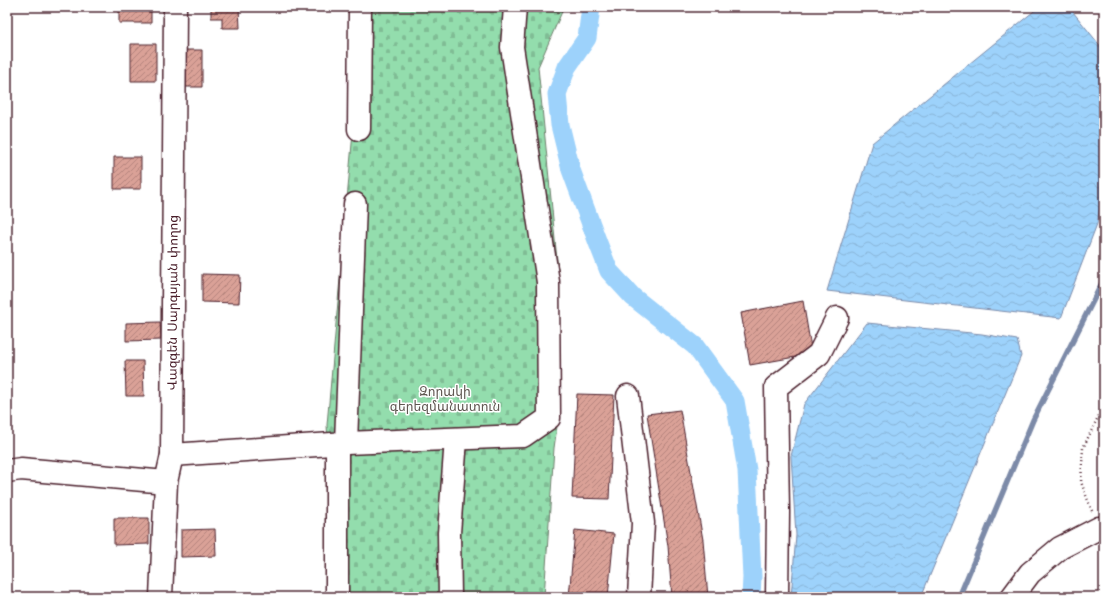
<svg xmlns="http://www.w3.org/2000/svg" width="1111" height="604" font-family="Kalam,'Noto Sans Armenian',sans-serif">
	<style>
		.cemetery { fill: url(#cemetery-stones); stroke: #6e7e6c }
		.water { fill: url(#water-waves); stroke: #7c8aa8 }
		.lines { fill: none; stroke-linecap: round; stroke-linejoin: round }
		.stream { stroke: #7c8aa8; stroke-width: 5.5 }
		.canal { stroke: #9dd2fb; stroke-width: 19 }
		.building { fill: url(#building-hatch); stroke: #4a1f2b }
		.minor-casing { stroke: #4a1f2b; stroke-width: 25 }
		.path { stroke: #4a1f2b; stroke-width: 2.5; stroke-dasharray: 1 3; stroke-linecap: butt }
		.minor { stroke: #fff; stroke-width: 22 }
		.labels { text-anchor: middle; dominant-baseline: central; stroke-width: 3; stroke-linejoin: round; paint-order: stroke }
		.street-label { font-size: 13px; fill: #4a1f2b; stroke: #fff }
		.park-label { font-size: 13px; fill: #605852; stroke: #fff }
	</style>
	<defs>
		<pattern id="cemetery-stones" width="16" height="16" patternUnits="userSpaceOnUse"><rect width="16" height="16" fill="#93ddad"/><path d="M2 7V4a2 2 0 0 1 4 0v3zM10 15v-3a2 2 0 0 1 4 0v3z" fill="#80bd95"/></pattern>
		<pattern id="water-waves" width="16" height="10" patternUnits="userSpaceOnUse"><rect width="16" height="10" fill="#9dd2fb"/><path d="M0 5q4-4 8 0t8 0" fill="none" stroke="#89b4d7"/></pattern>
		<pattern id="building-hatch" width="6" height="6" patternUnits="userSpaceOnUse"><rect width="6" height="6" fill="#daa197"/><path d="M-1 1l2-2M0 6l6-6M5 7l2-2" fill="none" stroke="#b3837b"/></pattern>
	</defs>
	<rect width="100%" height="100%" fill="#fff"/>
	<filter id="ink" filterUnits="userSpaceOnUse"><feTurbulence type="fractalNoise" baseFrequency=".025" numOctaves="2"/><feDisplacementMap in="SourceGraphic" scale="8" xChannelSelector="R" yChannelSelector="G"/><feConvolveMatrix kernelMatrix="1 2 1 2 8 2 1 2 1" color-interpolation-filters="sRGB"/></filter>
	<g filter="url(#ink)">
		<path class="cemetery" d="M369,7H564L538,67L558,270L560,405L554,448L544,597H337L327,425L362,31Z"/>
		<path class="water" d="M1039,7H1069L1102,48L1104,53V187L1097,224L1061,318L827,291L872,143Z
			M867,323L982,334L1017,340L1021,356L921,597H791L796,535L791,456L804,404Z"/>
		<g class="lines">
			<path class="stream" d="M959,597L1033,420L1104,279"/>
			<path class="canal" d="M591,7L587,38L567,67L557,94L560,125L571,170L598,243L609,271L633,297L695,346L735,401L747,470L752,577L751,597"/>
		</g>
		<path class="building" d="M119,7H151V23H119Z
			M211,7H239L240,28H222V18H211Z
			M131,44H156V81H131Z
			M177,50H202V87H177Z
			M114,157H141V189H114Z
			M202,274L240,275L239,303L202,302Z
			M803,301L812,354L750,365L741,313Z
			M160,322L161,340L126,341V323Z
			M125,361H143L144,396H126Z
			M577,394L614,395L609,499L572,498Z
			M680,410L703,540L708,597H672L668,546L647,414Z
			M114,518H149V544L114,545Z
			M215,529L216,556L181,557V530Z
			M575,530L614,534L608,597H569Z"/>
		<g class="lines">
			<defs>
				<g id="minor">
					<path d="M359,129L360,7"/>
					<path d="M628,396L643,523L639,597"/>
					<path d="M346,443L355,204"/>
					<path d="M172,455L346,443L523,436L549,418L548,282L512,47L515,7"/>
					<path d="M7,471L21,469L166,482"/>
					<path id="s1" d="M161,597L166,482L172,455L175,7"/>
					<path d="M337,597V444"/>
					<path d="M450,597L449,533L456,439"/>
					<path d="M777,597L778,512L776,387L819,354L837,318"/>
					<path d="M1012,597L1030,573L1060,548L1099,528H1104"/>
				</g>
			</defs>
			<use href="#minor" class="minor-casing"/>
			<path class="path" d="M1092,511L1081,482L1083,448L1104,405"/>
			<use href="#minor" class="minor"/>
		</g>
	</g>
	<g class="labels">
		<g class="street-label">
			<text stroke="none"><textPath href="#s1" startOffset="295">Վազգեն Սարգսյան փողոց</textPath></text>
		</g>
		<g class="park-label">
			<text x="445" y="392">Զորակի<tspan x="445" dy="15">գերեզմանատուն</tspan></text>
		</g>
	</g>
	<rect width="1111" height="604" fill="none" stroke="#fff" stroke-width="24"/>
	<rect x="12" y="12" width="1087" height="580" fill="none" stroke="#4a1f2b" stroke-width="1.5" filter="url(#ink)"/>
</svg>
